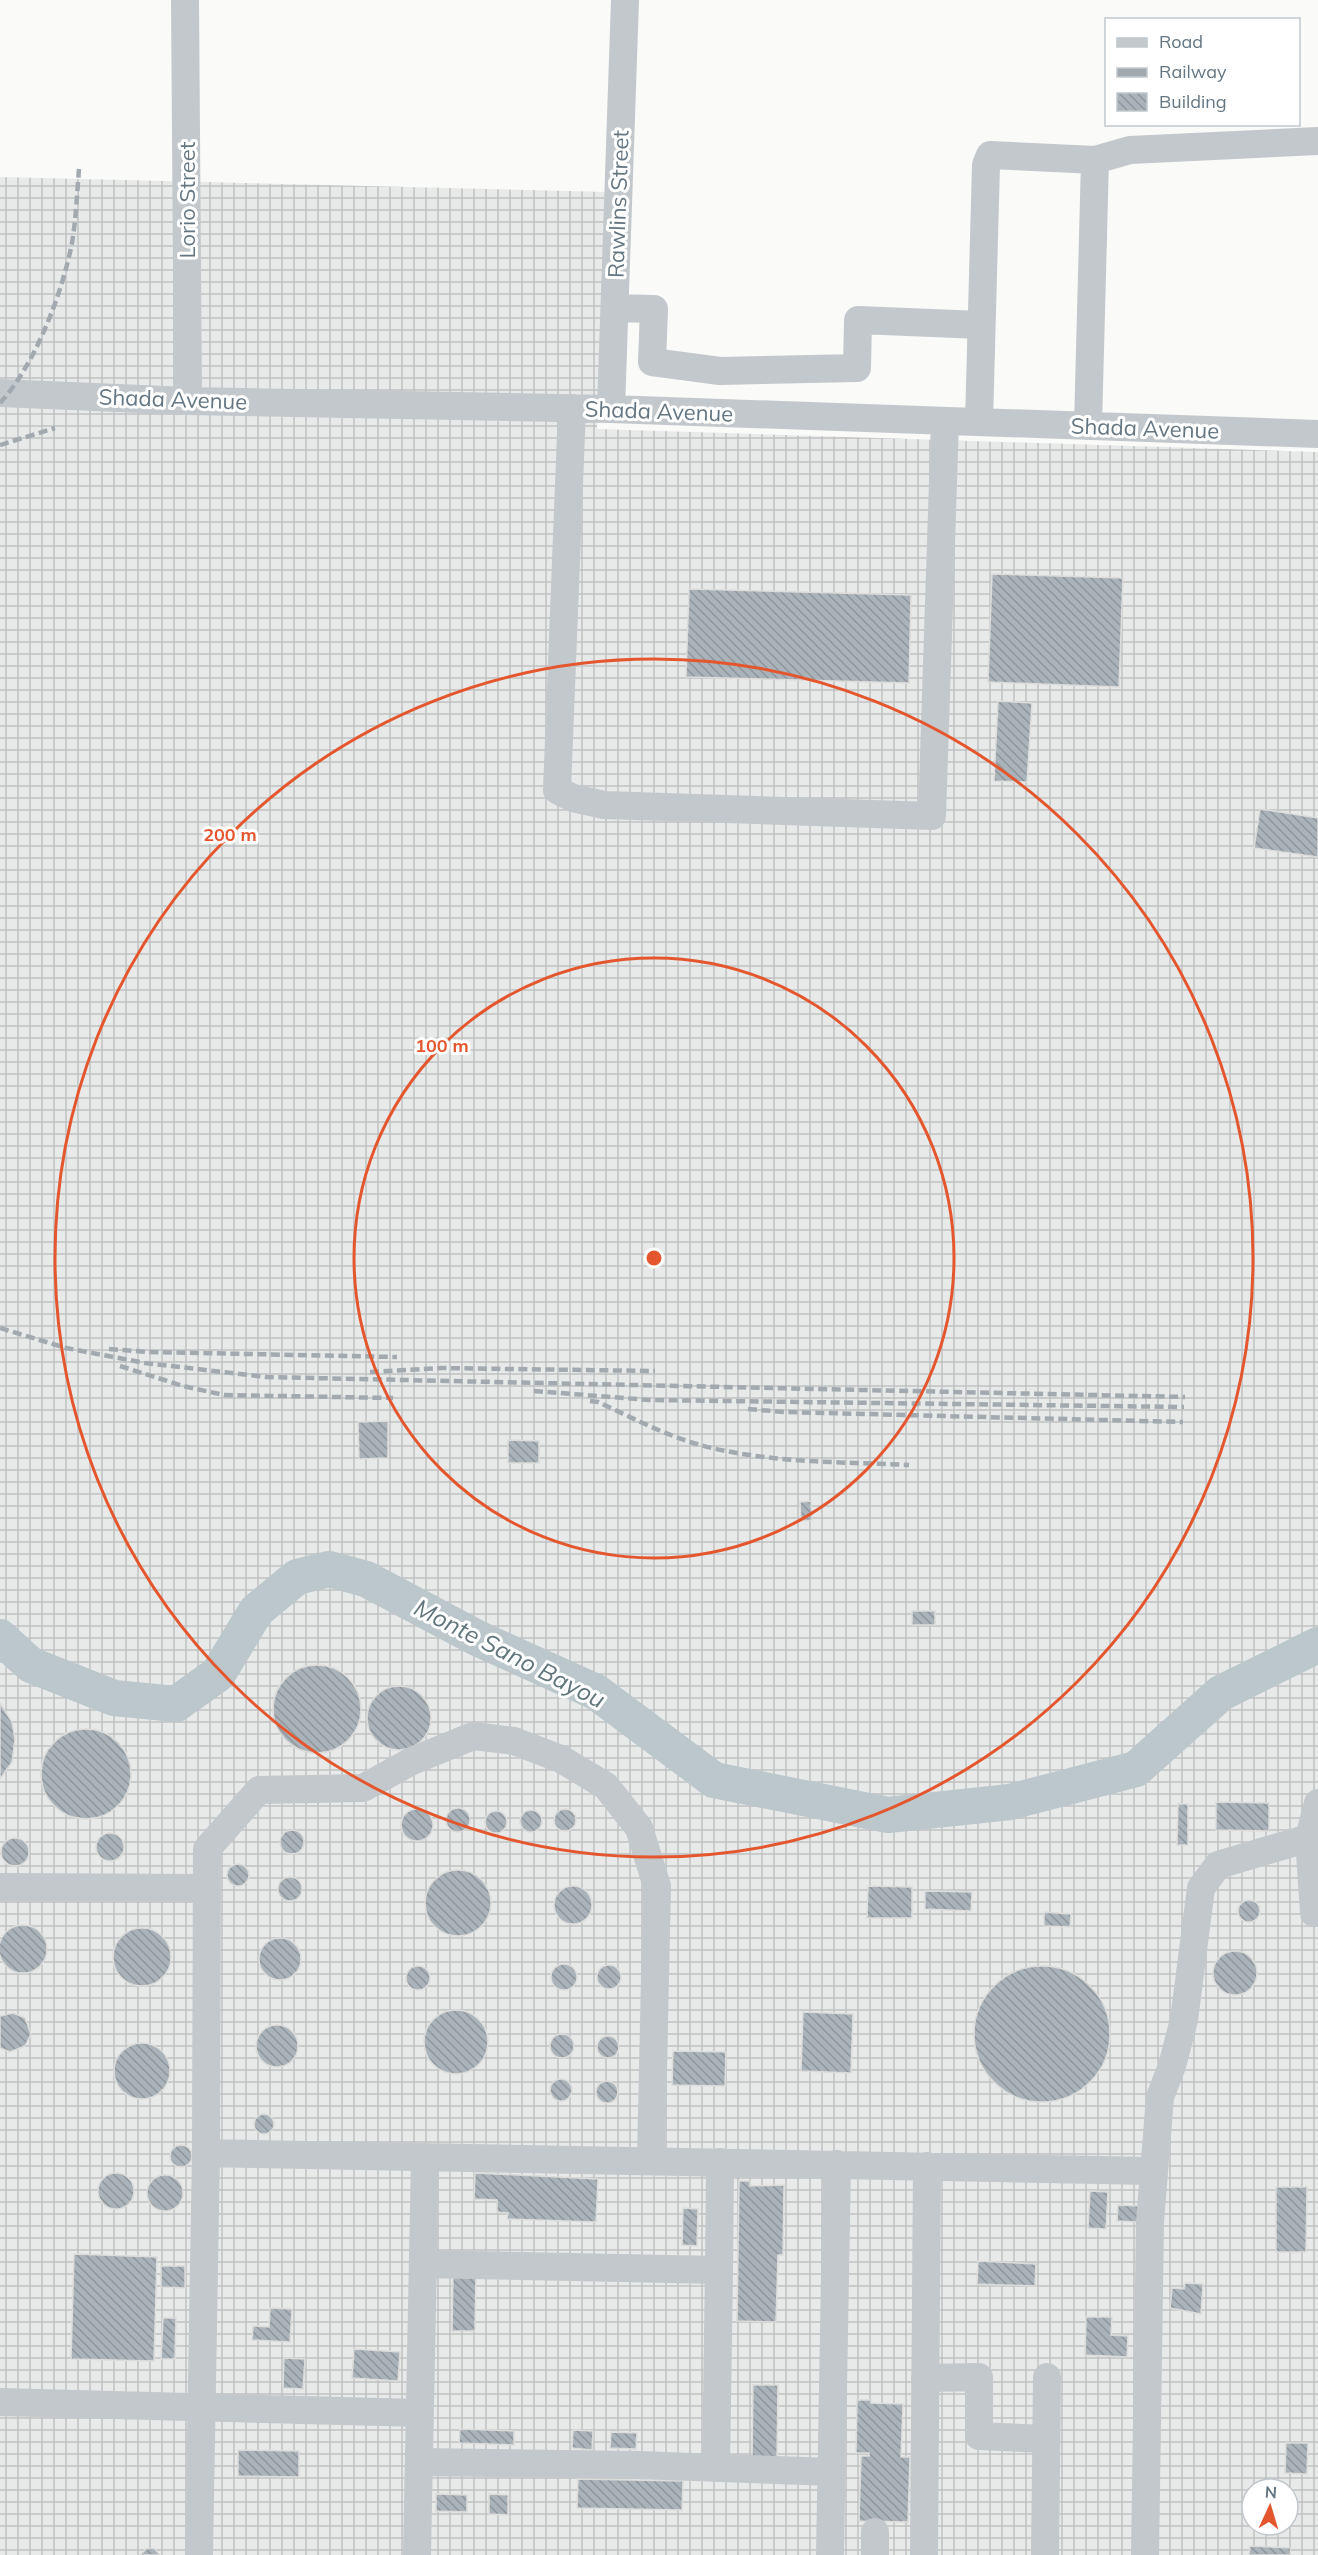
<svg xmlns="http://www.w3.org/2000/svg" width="1318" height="2555" font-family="Mulish,sans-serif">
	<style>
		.industrial { fill: url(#industrial-grid); fill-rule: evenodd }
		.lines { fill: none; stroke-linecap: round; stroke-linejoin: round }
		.river { stroke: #bbc7cb; stroke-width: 36 }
		.building { fill: url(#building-back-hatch); stroke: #dcdcda; stroke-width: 1.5 }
		.minor { stroke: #c3c8cc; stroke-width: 28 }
		.rail { stroke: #a2aab0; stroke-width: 4.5; stroke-dasharray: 9 4.5; stroke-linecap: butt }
		.ring { fill: none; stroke: #e4572e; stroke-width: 3 }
		.labels { text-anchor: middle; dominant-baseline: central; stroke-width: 6; stroke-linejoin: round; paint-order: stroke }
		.street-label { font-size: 22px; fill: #657683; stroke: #fff }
		.water-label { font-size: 24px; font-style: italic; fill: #60757c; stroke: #fff }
		.centre { fill: #e4572e; stroke: #fff; stroke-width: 3 }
		.ring-label { font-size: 18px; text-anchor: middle; font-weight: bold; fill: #e4572e; stroke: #fff; stroke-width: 6; stroke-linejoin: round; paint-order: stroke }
	</style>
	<defs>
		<pattern id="industrial-grid" width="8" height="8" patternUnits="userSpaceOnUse" patternTransform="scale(1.5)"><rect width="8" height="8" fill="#e8e9e9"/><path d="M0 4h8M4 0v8" fill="none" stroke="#c0c1c2"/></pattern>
		<pattern id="building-back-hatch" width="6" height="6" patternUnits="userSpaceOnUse" patternTransform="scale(1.5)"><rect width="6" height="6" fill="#aab3b9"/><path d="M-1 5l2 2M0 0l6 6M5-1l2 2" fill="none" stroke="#8e969c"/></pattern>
	</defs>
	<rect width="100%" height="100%" fill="#fafaf8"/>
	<path class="industrial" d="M0,177L606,192L597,429L1318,452V2555H0ZM1252,2489H1288V2525H1252Z"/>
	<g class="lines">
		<path class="river" d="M0,1637L31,1665L114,1698L176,1704L218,1674L256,1611L297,1577L329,1569L366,1579L477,1638L596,1692L714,1780L888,1815L1010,1802L1136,1769L1221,1693L1318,1645"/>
	</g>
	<path class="building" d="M992,574L1123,578L1119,687L988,682Z
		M689,589L911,595L909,683L686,677Z
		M998,701L1032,703L1027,782L994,781Z
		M1260,809L1318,818V857L1254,848Z
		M388,1421V1458L359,1459L358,1422Z
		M508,1440L539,1441V1463H508Z
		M811,1501L812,1520L801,1521L800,1502Z
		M912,1611H935V1625H912Z
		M273 1709a44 44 0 1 1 88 0a44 44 0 1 1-88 0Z
		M367 1718a32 32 0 1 1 64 0a32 32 0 1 1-64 0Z
		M0,1703L12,1722L15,1739L12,1762L0,1779Z
		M41 1774a45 45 0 1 1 90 0a45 45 0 1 1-90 0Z
		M1216,1802L1269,1803V1831L1216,1830Z
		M1178,1804H1188V1845H1177Z
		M446 1820a12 12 0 1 1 24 0a12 12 0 1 1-24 0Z
		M554 1820a11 11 0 1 1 22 0a11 11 0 1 1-22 0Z
		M401 1825a16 16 0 1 1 32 0a16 16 0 1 1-32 0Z
		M520 1821a11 11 0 1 1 22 0a11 11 0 1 1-22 0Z
		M485 1822a11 11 0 1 1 22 0a11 11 0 1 1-22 0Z
		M280 1842a12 12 0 1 1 24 0a12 12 0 1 1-24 0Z
		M96 1847a14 14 0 1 1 28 0a14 14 0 1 1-28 0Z
		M1 1852a14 14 0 1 1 28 0a14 14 0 1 1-28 0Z
		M227 1875a11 11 0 1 1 22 0a11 11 0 1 1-22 0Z
		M425 1903a33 33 0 1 1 66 0a33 33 0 1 1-66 0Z
		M278 1889a12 12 0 1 1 24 0a12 12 0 1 1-24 0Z
		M868,1886L912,1887V1918H867Z
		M554 1905a19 19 0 1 1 38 0a19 19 0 1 1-38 0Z
		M925,1891L972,1892L971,1911L925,1909Z
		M1238 1911a11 11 0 1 1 22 0a11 11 0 1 1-22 0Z
		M1044,1912L1071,1914L1070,1927L1044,1926Z
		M-1 1949a24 24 0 1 1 48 0a24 24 0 1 1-48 0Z
		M113 1957a29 29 0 1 1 58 0a29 29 0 1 1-58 0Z
		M259 1959a21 21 0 1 1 42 0a21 21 0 1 1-42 0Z
		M1213 1973a22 22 0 1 1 44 0a22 22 0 1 1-44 0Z
		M551 1977a13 13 0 1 1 26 0a13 13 0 1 1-26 0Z
		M597 1977a12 12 0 1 1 24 0a12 12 0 1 1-24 0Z
		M974 2034a68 68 0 1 1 136 0a68 68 0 1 1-136 0Z
		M406 1978a12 12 0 1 1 24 0a12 12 0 1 1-24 0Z
		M424 2042a32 32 0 1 1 64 0a32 32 0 1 1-64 0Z
		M803,2012L853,2014L851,2073L801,2071Z
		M13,2013L25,2018L31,2034L25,2046L10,2052L0,2048V2016Z
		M256 2046a21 21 0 1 1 42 0a21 21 0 1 1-42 0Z
		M550 2046a12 12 0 1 1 24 0a12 12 0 1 1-24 0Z
		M597 2047a11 11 0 1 1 22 0a11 11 0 1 1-22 0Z
		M114 2071a28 28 0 1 1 56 0a28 28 0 1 1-56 0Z
		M673,2051L726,2052L725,2086L672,2085Z
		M550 2090a11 11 0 1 1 22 0a11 11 0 1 1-22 0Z
		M596 2092a11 11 0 1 1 22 0a11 11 0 1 1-22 0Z
		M254 2124a10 10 0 1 1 20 0a10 10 0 1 1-20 0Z
		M170 2156a11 11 0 1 1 22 0a11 11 0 1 1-22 0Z
		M475,2173L598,2179L596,2222L507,2219L508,2213L497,2212V2200L474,2199Z
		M98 2191a18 18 0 1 1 36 0a18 18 0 1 1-36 0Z
		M147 2193a18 18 0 1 1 36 0a18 18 0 1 1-36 0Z
		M739,2181H750V2186L784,2185L783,2255H778L776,2322L737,2321Z
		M1276,2187H1307L1306,2252H1276Z
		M1090,2191L1108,2192L1106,2229L1088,2228Z
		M1118,2205L1139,2206V2222L1117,2221Z
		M683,2208L698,2209L697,2246L682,2245Z
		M74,2254L157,2257L154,2361L71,2359Z
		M978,2261L1036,2264L1035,2286L977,2284Z
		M161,2266H185V2288L161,2287Z
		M453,2274H476L475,2331H452Z
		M1185,2283L1203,2284L1201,2314L1170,2308L1172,2288L1184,2289Z
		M270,2308L292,2309L290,2342L252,2340L253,2326L269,2327Z
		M1086,2317H1112L1111,2335L1128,2336L1127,2357L1085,2355Z
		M163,2318H176L175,2359H161Z
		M354,2349L400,2352L398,2381L352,2378Z
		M284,2358L305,2359L303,2389L283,2388Z
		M753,2385H778L777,2458H752Z
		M857,2400H871V2403L903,2404L901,2457H910L908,2522L859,2521L861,2456H869V2453H856Z
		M460,2429L514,2431V2445L459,2443Z
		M573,2430L593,2431L592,2450L572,2448Z
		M611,2432L637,2433L636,2449L610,2448Z
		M1286,2443H1308L1307,2474L1285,2473Z
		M238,2450L299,2451V2477L238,2476Z
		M578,2479L683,2481L682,2510L577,2508Z
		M436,2494L467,2495V2512L436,2511Z
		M489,2494L508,2495V2515L489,2514Z
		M1250,2546L1291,2548L1290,2555H1249Z
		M151,2548L155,2549L160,2555H140L146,2549Z"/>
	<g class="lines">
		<path class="minor" d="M185,0L188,401
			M615,308L654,309L652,362L720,371L857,368L858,320L981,325
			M0,393L188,401L611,409L1318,434
			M572,408L557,790L573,798L604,805L932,816L945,421
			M611,409L625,0
			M979,422L986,165L990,155L1095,160
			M1088,426L1095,160L1130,150L1318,141
			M0,1887L207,1888
			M1314,1913L1309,1838L1318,1803
			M651,2161L657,1886L639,1828L606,1786L561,1759L514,1741L473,1736L412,1761L363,1788L259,1790L207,1849L206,2153L1154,2171
			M423,2264L719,2270L720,2162
			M925,2378L979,2377V2436L1046,2439
			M0,2402L420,2413
			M419,2462L638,2465L831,2472
			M716,2468L719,2270
			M199,2555L206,2153
			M417,2555L425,2157
			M830,2555L837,2164
			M875,2555V2532
			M924,2555L927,2166
			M1045,2555L1047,2377
			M1145,2555L1150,2222L1160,2097L1172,2066L1184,2020L1201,1888L1218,1865L1309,1838"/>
		<path class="rail" d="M0,403C35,365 62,294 72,243C76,219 77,194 79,169
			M0,445L55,428
			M0,1328L66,1348L145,1363L266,1377L1185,1397
			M109,1349L149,1352L397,1357
			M120,1366L183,1386L224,1395L393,1398
			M370,1372L442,1368L655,1371
			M534,1391L649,1400L1184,1407
			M590,1401L598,1402C635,1419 672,1439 712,1448C776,1463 844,1462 909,1465
			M748,1409L785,1412L1183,1422"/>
	</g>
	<g class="ring">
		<circle cx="654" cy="1258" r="300"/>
		<circle cx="654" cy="1258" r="599"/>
	</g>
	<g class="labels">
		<g class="street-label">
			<text transform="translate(187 200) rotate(-90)">Lorio Street</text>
			<text transform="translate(618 204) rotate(-88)">Rawlins Street</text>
			<text transform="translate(173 399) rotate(2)">Shada Avenue</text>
			<text transform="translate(659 411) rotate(2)">Shada Avenue</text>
			<text transform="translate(1145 428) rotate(2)">Shada Avenue</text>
		</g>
		<g class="water-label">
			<text transform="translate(510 1653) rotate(27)">Monte Sano Bayou</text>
		</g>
	</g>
	<circle cx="654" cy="1258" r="9" class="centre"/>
	<g class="ring-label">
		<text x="230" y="841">200 m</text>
		<text x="442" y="1052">100 m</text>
	</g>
	<rect x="1105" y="18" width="195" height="108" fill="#ffffff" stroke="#c1c8cd" stroke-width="1.5"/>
	<rect x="1117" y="38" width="30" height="9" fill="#c3c8cc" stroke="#c1c8cd" stroke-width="1.5"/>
	<text x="1159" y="48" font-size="18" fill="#657683">Road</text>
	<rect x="1117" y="68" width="30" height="9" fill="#a2aab0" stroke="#c1c8cd" stroke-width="1.5"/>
	<text x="1159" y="78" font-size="18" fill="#657683">Railway</text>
	<rect x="1117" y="93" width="30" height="18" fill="url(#building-back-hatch)" stroke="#c1c8cd" stroke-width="1.5"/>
	<text x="1159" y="108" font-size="18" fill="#657683">Building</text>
	<g transform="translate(1270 2507) rotate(4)"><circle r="28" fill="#ffffff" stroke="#c1c8cd" stroke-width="1.5"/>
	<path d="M0-4.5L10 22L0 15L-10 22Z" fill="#e4572e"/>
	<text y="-9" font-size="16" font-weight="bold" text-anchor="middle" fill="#657683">N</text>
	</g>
</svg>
